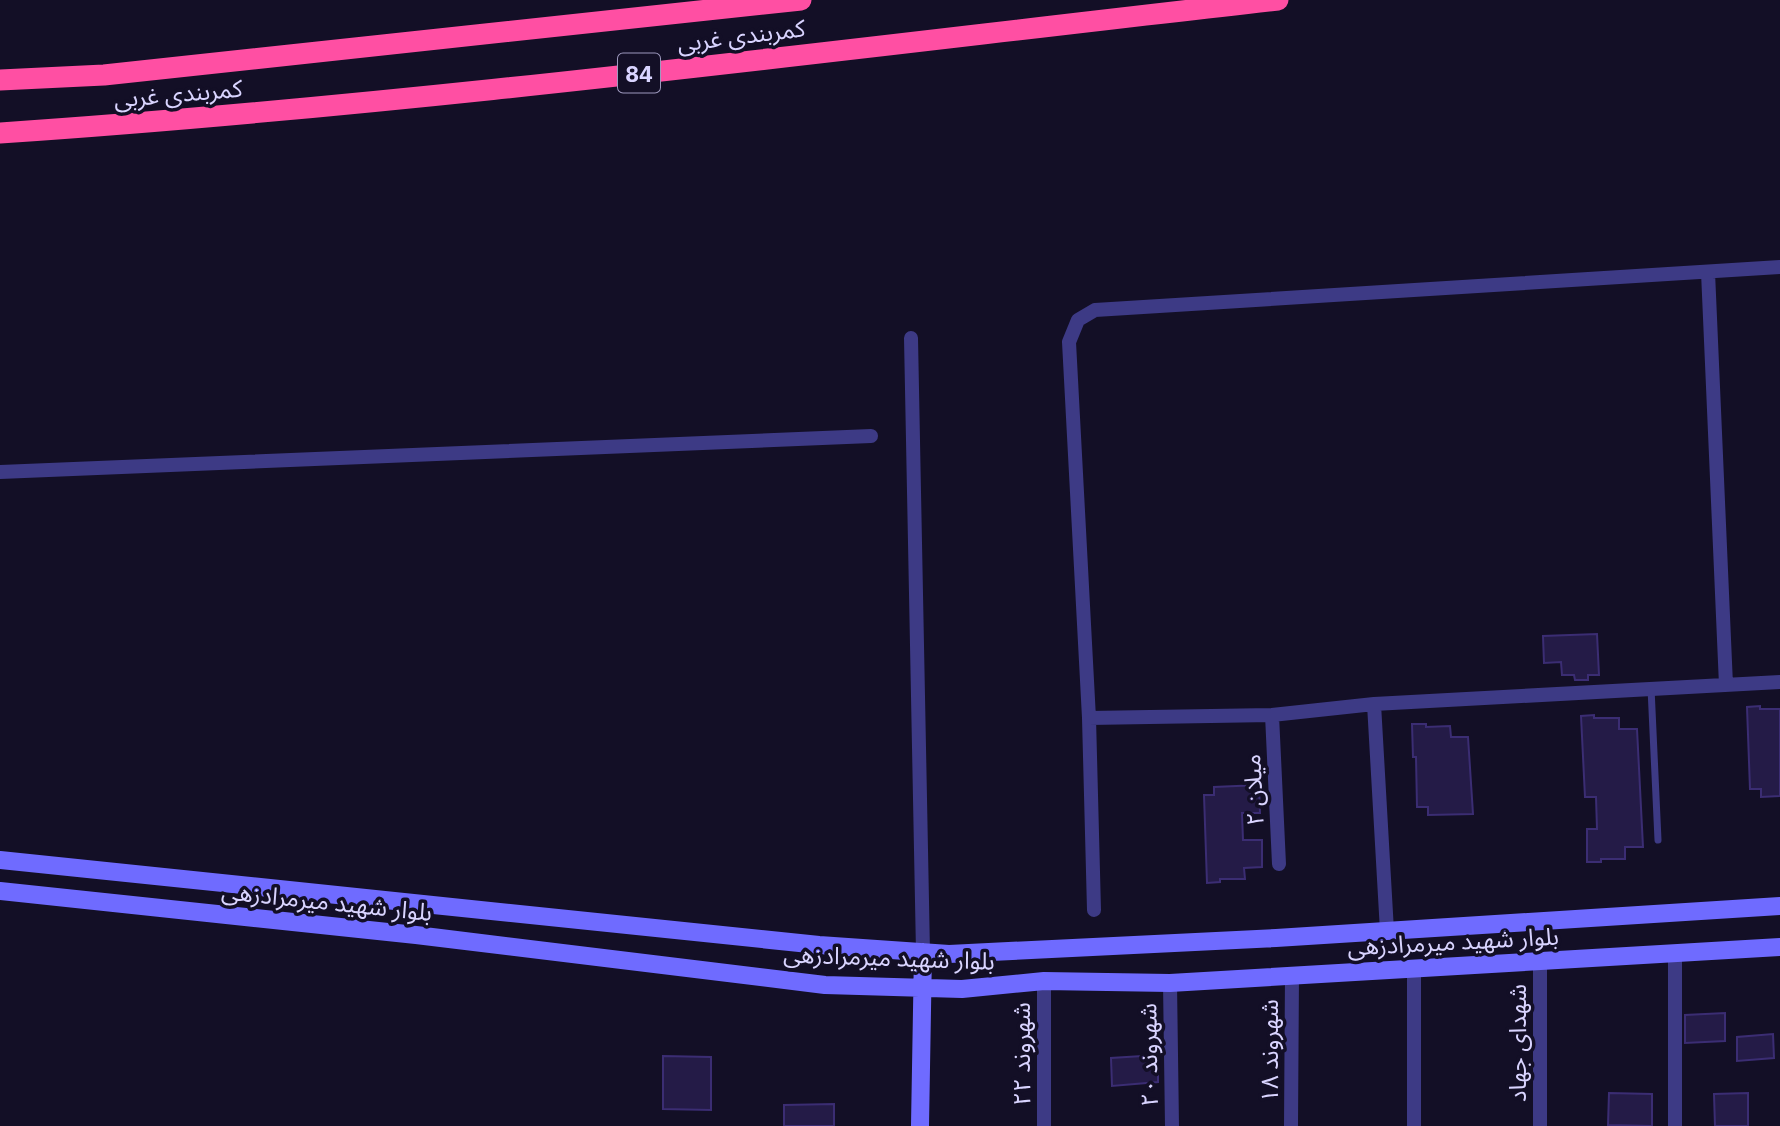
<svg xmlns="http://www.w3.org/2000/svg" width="1780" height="1126" font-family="'IBM Plex Sans','Noto Sans Arabic',sans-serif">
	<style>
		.building { fill: #241b47; stroke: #3b2d73; stroke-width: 2 }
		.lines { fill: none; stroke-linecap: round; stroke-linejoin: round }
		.lane { stroke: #3d3a85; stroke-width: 7 }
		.street { stroke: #3d3a85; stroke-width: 14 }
		.secondary { stroke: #6f6bff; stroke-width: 18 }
		.highway { stroke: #ff4fa3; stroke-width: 21 }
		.labels { text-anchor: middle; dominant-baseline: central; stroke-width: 7; stroke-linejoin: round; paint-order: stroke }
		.shield { fill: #130f26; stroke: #9e99be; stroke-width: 2 }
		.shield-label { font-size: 23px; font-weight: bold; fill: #d9d4ff }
		.street-label { font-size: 24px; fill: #d9d4ff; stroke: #130f26 }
	</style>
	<rect width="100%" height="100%" fill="#130f26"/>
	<path class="building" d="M1597,634L1599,675H1588V680H1575L1574,675H1562L1561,662L1544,663L1543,636Z
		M1760,706V709H1780V796L1761,797V789H1750L1747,707Z
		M1594,715V718H1619V729H1637L1643,847H1625V859H1601V862H1587V829H1597L1596,797H1585L1581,716Z
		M1412,724H1426V727L1450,726L1451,737H1468L1473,814L1428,815V807H1417L1416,757H1413Z
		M1259,785L1260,813H1242L1243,840H1262V867L1244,868L1245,879H1220V882L1207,883L1204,795H1214V787Z
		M1725,1013V1041L1685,1043V1015Z
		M1773,1034L1774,1058L1737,1061V1037Z
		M1158,1055V1082L1112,1086L1111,1058Z
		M663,1056L711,1057V1110L663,1109Z
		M1609,1093L1652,1094V1126L1608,1125Z
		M1748,1093V1126H1715L1714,1094Z
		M834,1104V1126H784V1105Z"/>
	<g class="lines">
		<path class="lane" d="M1651,688L1658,840"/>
		<path class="street" d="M1708,272L1726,685
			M911,338L923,952
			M0,472L871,436
			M1374,704L1387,931
			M1272,715L1279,864
			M1089,718L1272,715L1374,704L1780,682
			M1094,910L1089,718L1069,342L1078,320L1095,310L1780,267
			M1675,953V1126
			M1044,981V1126
			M1170,983L1172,1126
			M1291,1126L1292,975
			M1414,1126V968
			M1540,1126V961"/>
		<path class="secondary" d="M0,860L819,945L949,954L1276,938L1780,906
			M0,891L416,935L825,985L962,989L1044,981L1170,983L1780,947
			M920,1126L923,952"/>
		<path class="highway" d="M0,80L104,75L801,0
			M0,133C427,104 852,48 1278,0"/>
	</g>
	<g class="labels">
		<rect class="shield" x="618" y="53.5" width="42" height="39" rx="5"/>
		<g class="shield-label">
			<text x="639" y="73">84</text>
		</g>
		<g class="street-label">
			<text transform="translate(741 35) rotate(-7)">کمربندی غربی</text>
			<text transform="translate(178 93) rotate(-5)">کمربندی غربی</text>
			<text transform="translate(1253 790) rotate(-93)">میلان ۲</text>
			<text transform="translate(327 901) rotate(6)">بلوار شهید میرمرادزهی</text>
			<text transform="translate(1453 941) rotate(-3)">بلوار شهید میرمرادزهی</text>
			<text transform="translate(889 957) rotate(2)">بلوار شهید میرمرادزهی</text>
			<text transform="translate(1517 1043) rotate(-90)">شهدای جهاد</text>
			<text transform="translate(1269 1051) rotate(-90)">شهروند ۱۸</text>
			<text transform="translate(1021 1054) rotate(-90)">شهروند ۲۲</text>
			<text transform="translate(1148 1055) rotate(-91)">شهروند ۲۰</text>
		</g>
	</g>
</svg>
